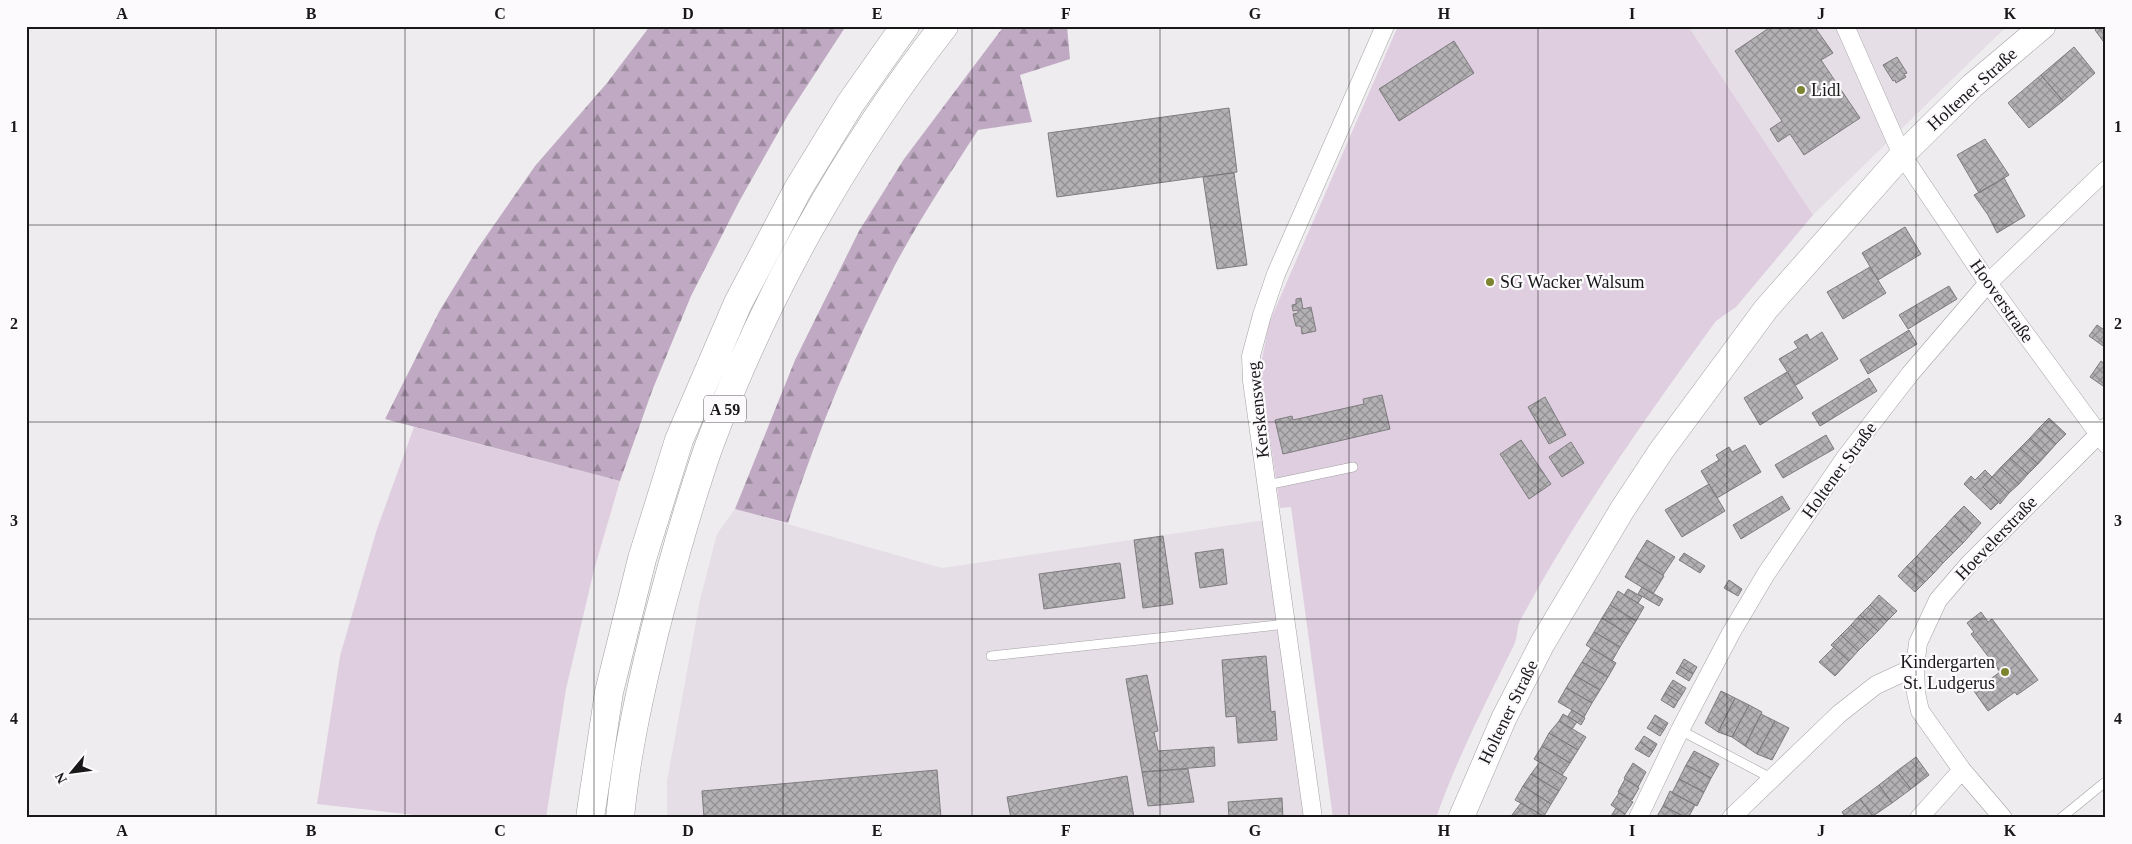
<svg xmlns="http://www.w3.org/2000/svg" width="2132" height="844" font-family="Georgia,serif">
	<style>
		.built { fill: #e6dee6 }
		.grass { fill: #dfcee0 }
		.forest { fill: url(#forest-firs) }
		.building { fill: url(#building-cross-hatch); stroke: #7e7c7e }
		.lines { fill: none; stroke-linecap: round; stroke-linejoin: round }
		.lane-casing { stroke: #a4a1a4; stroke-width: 10 }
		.street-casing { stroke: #a4a1a4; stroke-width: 19 }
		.secondary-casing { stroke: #a4a1a4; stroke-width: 26 }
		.highway-casing { stroke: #a4a1a4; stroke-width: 29 }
		.lane { stroke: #fff; stroke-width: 9 }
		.street { stroke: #fff; stroke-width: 18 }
		.secondary { stroke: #fff; stroke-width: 25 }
		.highway { stroke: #fff; stroke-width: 28 }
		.grid { fill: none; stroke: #191819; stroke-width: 1; stroke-opacity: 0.55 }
		.poi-dot { fill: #7d842f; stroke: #fcfafc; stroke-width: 2 }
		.labels { text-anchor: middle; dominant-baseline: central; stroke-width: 4.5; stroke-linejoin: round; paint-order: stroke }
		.shield { fill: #fcfafc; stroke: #5d5c5d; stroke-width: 1 }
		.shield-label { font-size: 16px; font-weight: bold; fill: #191819 }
		.street-label { font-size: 18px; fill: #191819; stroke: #fcfafc }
		.poi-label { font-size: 18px; fill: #191819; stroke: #fcfafc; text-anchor: start }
		.neatline { fill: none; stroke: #191819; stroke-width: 2 }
		.grid-label { font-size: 16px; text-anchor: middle; font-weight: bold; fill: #191819 }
	</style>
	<defs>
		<pattern id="forest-firs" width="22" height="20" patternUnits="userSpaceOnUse" patternTransform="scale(1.25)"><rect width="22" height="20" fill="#c0aac3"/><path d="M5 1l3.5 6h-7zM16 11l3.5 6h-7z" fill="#9b899e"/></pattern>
		<pattern id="building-cross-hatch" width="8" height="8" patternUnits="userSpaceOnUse" patternTransform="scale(1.25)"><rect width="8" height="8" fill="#b3b1b3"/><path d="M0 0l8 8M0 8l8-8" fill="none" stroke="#918f91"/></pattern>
	</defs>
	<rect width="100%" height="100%" fill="#eeecef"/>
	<path class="built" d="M1688,26H2007L1813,215Z
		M735,509L942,568L1272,519L1318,818H667V781L700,600L717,534Z"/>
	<path class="grass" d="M1398,26H1688L1813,215L1736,307L1716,321C1646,417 1577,515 1521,619C1516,627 1518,637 1514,645C1486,702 1457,758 1436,818H1333L1291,507L1280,508L1260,369L1269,323Z
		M414,427L620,481L594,570L566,689L546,818H441L317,804L340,656L377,529Z"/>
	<path class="forest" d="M650,26H846L788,115L740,200L691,296L652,391L620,481L385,419L440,310L478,248L535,166L607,83Z
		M1004,26H1067L1070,59L1020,75L1032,122L978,130C949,175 919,220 894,267C852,349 816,435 788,523L735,509L795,360L859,231L904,159Z"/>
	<path class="building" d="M1772,26H1814L1833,53L1821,60L1860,118L1804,155L1790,134L1778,142L1770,129L1782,121L1735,51Z
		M2099,26H2106V45L2095,30Z
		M1454,41L1474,73L1399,121L1379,89Z
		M2074,47L2095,73L2063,101L2041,75Z
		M1897,57L1907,73L1904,74L1906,77L1896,83L1895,80L1893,81L1883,65Z
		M2041,75L2063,101L2029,128L2008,103Z
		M1229,108L1237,172L1057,197L1048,133Z
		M1985,139L2009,175L1979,193L1957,155Z
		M1234,173L1247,265L1217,269L1203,177Z
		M2004,178L2025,216L1997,233L1988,215L1974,195Z
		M1905,227L1921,254L1878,280L1862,253Z
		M1870,267L1886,293L1843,319L1827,292Z
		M1949,286L1957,299L1908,329L1899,315Z
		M1301,298L1303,309L1311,307L1316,331L1302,334L1301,326H1296L1293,314L1298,313V310L1293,311L1292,305L1296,304V299Z
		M2097,325L2106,331V348L2089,336Z
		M1909,330L1917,344L1868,374L1860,360Z
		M1822,332L1838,359L1796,385L1779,359L1798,348L1794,342L1807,334L1810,340Z
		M2101,361L2106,365V388L2090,377Z
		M1787,372L1803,398L1760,425L1744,398Z
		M1869,378L1877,391L1820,426L1812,413Z
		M1382,395L1390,429L1283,454L1275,420L1292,416L1293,420L1364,404L1363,399Z
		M1545,397L1566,435L1549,444L1528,407Z
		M2049,418L2066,434L2056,444L2039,428Z
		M2039,428L2056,444L2047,454L2030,438Z
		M1826,435L1834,449L1783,478L1775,465Z
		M2030,438L2047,454L2038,464L2020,448Z
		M1521,440L1551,484L1529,499L1500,454Z
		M1571,442L1584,463L1562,477L1549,457Z
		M1745,445L1761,472L1717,498L1701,471L1719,460L1716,455L1729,447L1732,452Z
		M2020,448L2038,464L2028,474L2010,458Z
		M2010,458L2028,474L2019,484L2001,467Z
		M2001,467L2019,484L2009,493L1992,477Z
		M1985,470L1992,477L1983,487L1999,502L1991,510L1964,484L1971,476L1975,480Z
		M1992,477L2009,493L2000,504L1983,487Z
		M1709,484L1725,511L1682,537L1665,510Z
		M1782,496L1790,509L1741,539L1733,525Z
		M1964,506L1981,523L1972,533L1954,516Z
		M1954,516L1972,533L1963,543L1945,526Z
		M1945,526L1963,543L1953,553L1935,536Z
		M1163,536L1173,604L1143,608L1134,540Z
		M1935,536L1953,553L1943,563L1926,546Z
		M1647,540L1675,557L1663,575L1636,558Z
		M1926,546L1943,563L1934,573L1917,556Z
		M1223,549L1227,584L1200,588L1195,553Z
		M1684,553L1705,566L1700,573L1679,560Z
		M1917,556L1934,573L1925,582L1907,566Z
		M1636,558L1664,576L1653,594L1625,577Z
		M1120,563L1125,598L1044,609L1039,574Z
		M1907,566L1925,582L1915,592L1898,576Z
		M1729,580L1742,589L1738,596L1724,588Z
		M1642,587L1663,599L1659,606L1638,594Z
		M1628,589L1642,597L1638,603L1624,595Z
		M1618,591L1644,607L1636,621L1610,605Z
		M1879,595L1897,611L1887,621L1870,605Z
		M1610,605L1636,621L1628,634L1602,618Z
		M1870,605L1887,621L1878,631L1860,615Z
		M1981,612L1988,622L1992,619L2038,680L2017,695L2015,692L1988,711L1974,691L2000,672L1971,634L1974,632L1967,623Z
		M1860,615L1878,631L1868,641L1851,625Z
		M1602,618L1628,634L1620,647L1594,632Z
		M1851,625L1868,641L1858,651L1841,635Z
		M1594,632L1620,647L1612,661L1586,645Z
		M1841,635L1858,651L1849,661L1831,645Z
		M1834,647L1849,661L1835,676L1819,662Z
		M1591,648L1616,663L1608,677L1582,662Z
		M1266,656L1271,712L1275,711L1277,740L1238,743L1236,716L1226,717L1222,660Z
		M1684,659L1697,667L1693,674L1680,666Z
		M1582,662L1608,677L1600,690L1574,675Z
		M1680,666L1693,674L1689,681L1676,673Z
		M1147,675L1158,731L1154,732L1158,751L1214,747L1215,766L1142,772L1126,679Z
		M1574,675L1600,690L1592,703L1566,688Z
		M1673,680L1686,688L1682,695L1669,686Z
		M1669,686L1682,695L1678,701L1665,693Z
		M1566,688L1592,703L1584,717L1558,702Z
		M1721,691L1735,698L1718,732L1705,723Z
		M1665,693L1678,701L1674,708L1661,700Z
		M1735,698L1749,705L1732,737L1718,732Z
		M1749,705L1762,712L1745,746L1732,737Z
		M1572,710L1585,718L1581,725L1568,716Z
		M1563,714L1577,722L1572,729L1559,721Z
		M1761,714L1775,721L1757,754L1745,746Z
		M1655,715L1668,723L1664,730L1651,722Z
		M1559,721L1586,737L1578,750L1549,733Z
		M1775,721L1789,728L1772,760L1757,754Z
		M1651,722L1664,730L1660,736L1647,728Z
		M1549,733L1578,750L1570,763L1542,746Z
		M1644,736L1657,744L1653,751L1640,742Z
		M1640,742L1653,751L1649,757L1635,749Z
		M1542,746L1570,763L1562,775L1534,759Z
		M1694,751L1719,764L1711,778L1686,765Z
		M1916,757L1929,775L1911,789L1897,771Z
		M1540,762L1567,778L1559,791L1531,774Z
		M1633,763L1646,772L1638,787L1624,778Z
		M1686,765L1711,778L1704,792L1679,779Z
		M1188,769L1194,802L1148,806L1142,772Z
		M937,770L941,818H704L702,791Z
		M1897,771L1911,789L1892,803L1879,785Z
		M1531,774L1559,791L1551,804L1523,786Z
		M1127,776L1134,818H1011L1007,797Z
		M1625,779L1639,788L1632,800L1618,792Z
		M1679,779L1704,792L1697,806L1672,793Z
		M1879,785L1892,803L1873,816L1860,799Z
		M1523,786L1551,804L1544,816L1515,800Z
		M1670,791L1695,805L1688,818L1663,806Z
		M1619,793L1633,802L1625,814L1611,805Z
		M1282,798L1283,818H1229L1228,802Z
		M1860,799L1873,816L1846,818L1842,812Z
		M1521,803L1546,818H1517L1512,815Z
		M1663,806L1686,818H1656Z
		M1616,808L1625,814L1624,818H1610Z"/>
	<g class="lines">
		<defs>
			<path id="lane" d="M1267,485L1353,467
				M991,656L1287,624
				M1680,730L1771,778
				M2061,818L2104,783"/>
			<path id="street" d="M1845,26L1902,155L1988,283L2106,444
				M1313,818L1252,381L1251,356L1262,315L1276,274L1385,26
				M1638,818L1680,730L1731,633L1766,574L1845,458L1910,374L1988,283L2106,170
				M1731,818L1839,714L1876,685L1915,667
				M1919,818L1962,770
				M2003,818L1962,770L1920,711L1916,693L1915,667L1918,643L1938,600L1969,564L2106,427"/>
			<path id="secondary" d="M1461,818L1504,718L1542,644L1622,510L1661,451L1766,309L1902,155L1972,86L2043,26"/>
			<path id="highway" d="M590,818L609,692L642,559L679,440L738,303L798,189L850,104L905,26
				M620,818C626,754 640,692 655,630C671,568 688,506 709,446C764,297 846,151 944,26"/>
		</defs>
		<use href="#lane" class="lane-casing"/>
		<use href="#street" class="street-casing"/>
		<use href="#secondary" class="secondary-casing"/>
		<use href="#highway" class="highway-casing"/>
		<use href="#lane" class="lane"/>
		<use href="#street" class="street"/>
		<use href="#secondary" class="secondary"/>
		<use href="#highway" class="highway"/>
	</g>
	<path class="grid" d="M216,26V818M405,26V818M594,26V818M783,26V818M972,26V818M1160,26V818M1349,26V818M1538,26V818M1727,26V818M1916,26V818M26,225H2106M26,422H2106M26,619H2106"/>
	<g class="poi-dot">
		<circle cx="1801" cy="90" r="5"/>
		<circle cx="1490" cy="282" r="5"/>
		<circle cx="2005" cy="672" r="5"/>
	</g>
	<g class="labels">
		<rect class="shield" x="704" y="395.5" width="42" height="27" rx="4"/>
		<g class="shield-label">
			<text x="725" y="409">A 59</text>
		</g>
		<g class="street-label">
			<text transform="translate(1972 89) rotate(-42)">Holtener Straße</text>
			<text transform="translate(2002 301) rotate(55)">Hooverstraße</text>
			<text transform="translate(1258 410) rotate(-96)">Kerskensweg</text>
			<text transform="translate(1839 470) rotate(-54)">Holtener Straße</text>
			<text transform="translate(1996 538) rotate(-46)">Hoevelerstraße</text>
			<text transform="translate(1508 712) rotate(-64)">Holtener Straße</text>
		</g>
		<g class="poi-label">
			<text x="1811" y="90">Lidl</text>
			<text x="1500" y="282">SG Wacker Walsum</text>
			<text x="1995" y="662" text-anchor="end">Kindergarten<tspan x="1995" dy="21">St. Ludgerus</tspan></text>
		</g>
	</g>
	<rect width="2132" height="844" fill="none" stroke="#fcfafc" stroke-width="55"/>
	<g transform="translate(72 772) rotate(241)" stroke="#fcfafc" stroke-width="4" paint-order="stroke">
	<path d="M0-4L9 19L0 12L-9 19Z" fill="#191819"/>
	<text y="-8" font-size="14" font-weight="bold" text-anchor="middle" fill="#191819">N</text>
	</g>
	<rect x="28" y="28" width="2076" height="788" class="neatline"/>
	<g class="grid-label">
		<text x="122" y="19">A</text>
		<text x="311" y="19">B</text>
		<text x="500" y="19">C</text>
		<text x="688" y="19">D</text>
		<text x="877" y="19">E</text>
		<text x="1066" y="19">F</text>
		<text x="1255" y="19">G</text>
		<text x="1444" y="19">H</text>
		<text x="1632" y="19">I</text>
		<text x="1821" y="19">J</text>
		<text x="2010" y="19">K</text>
		<text x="14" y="132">1</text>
		<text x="2118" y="132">1</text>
		<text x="14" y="329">2</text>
		<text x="2118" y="329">2</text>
		<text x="14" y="526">3</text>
		<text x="2118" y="526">3</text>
		<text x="14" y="724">4</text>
		<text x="2118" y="724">4</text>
		<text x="122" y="836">A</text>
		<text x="311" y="836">B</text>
		<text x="500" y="836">C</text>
		<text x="688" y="836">D</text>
		<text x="877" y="836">E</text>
		<text x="1066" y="836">F</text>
		<text x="1255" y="836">G</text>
		<text x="1444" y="836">H</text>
		<text x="1632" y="836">I</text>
		<text x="1821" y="836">J</text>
		<text x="2010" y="836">K</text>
	</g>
</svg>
